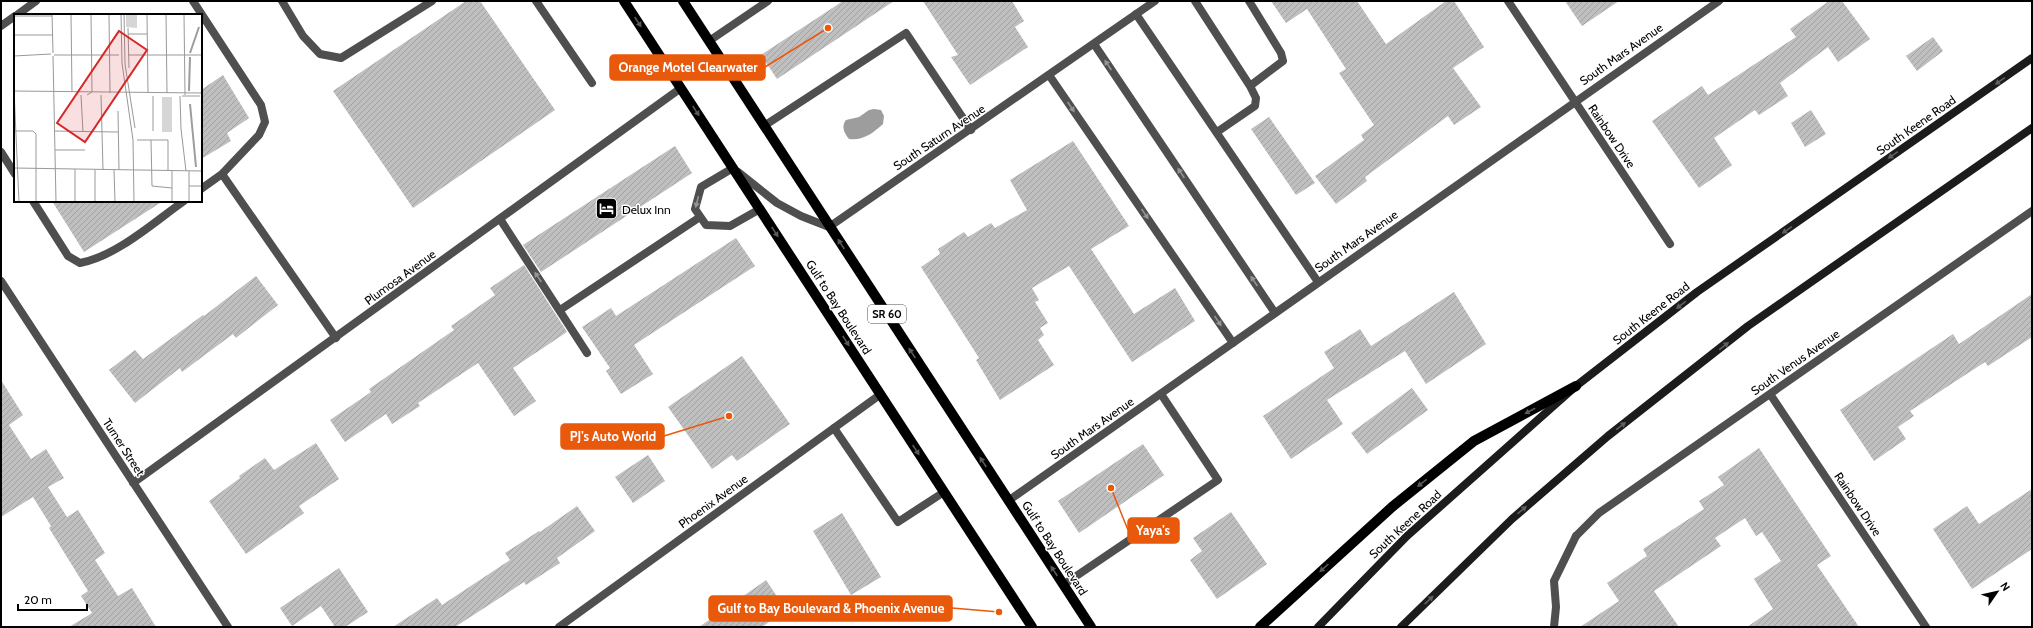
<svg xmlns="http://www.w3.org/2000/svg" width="2033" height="628" font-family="Cabin,sans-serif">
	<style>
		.water { fill: #9d9d9d }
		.building { fill: url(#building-hatch) }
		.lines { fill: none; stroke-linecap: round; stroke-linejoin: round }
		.service { stroke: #4f4f4f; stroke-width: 8 }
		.minor { stroke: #4f4f4f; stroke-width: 8 }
		.secondary { stroke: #1c1c1c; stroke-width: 8 }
		.primary { stroke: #000; stroke-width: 10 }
		.oneway { fill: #595959 }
		.oneway2 { fill: #959595 }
		.oneway3 { fill: #606060 }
		.labels { text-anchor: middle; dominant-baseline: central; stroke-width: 3; stroke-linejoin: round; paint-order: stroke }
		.shield { fill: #fff; stroke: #4c4c4c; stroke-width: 1 }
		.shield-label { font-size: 11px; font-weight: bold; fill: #000 }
		.street-label { font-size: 12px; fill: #000; stroke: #fff }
		.poi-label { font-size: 12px; fill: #000; stroke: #fff; text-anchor: start }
		.inset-river { fill: none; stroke: #9d9d9d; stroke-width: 2 }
		.inset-road { fill: none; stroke: #999; stroke-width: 1 }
		.view { fill: #d62828; fill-opacity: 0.15; stroke: #d62828; stroke-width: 2 }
		.inset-edge { fill: none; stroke: #000; stroke-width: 2 }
		.leader { fill: none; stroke: #e8590c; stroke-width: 1.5 }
		.callout-dot { fill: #e8590c; stroke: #fff; stroke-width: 1.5 }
		.callout { fill: #e8590c; stroke: #e8590c; stroke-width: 1.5 }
		.callout-label { font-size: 13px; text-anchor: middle; font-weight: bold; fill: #fff }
	</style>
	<defs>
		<pattern id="building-hatch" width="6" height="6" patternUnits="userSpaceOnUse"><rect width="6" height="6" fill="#bfbfbf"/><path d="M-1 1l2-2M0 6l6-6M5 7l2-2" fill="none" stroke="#a2a2a2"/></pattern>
	</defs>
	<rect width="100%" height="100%" fill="#fff"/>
	<path class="water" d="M874,109L881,110L884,116L883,124C873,133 863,141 849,139C844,133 841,126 846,120L859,117L869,110Z"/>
	<path class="building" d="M466,1H480L555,110L413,208L333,91Z
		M843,1H894L777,79L761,55Z
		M923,1H1012L1024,21L1015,27L1028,47L970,85L951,57L958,55Z
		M1271,1H1357L1386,44L1446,1H1454L1484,47L1453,68L1481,107L1454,125L1448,116L1365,177L1367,181L1336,204L1315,176L1364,140L1361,135L1374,125L1339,73L1346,69L1307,9L1286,23Z
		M1565,1H1619L1582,26Z
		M1829,1H1842L1870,39L1838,62L1828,47L1780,83L1788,96L1759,115L1755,110L1714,138L1732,165L1699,188L1652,121L1702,86L1708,95L1796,37L1790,29Z
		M1933,37L1943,51L1917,71L1906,56Z
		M223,75L249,118L227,133L231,141L201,159V90Z
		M1811,110L1826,134L1805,147L1791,123Z
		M1269,117L1315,183L1296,195L1251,129Z
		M1073,141L1129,226L1091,249L1134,314L1175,288L1195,321L1132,362L1069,266L1032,288L1039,300L1035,302L1048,323L1040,328L1044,335L1038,340L1054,365L1000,400L976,360L979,358L921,267L940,254L938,249L964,232L968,237L991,223L995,228L1027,210L1010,180Z
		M675,146L692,173L541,272L523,245Z
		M52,201H163L84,252Z
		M736,238L755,266L634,345L653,374L621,394L606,371L610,368L582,327L611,308L616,316Z
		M524,265L567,332L513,368L536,401L514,416L478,363L418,403L420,406L392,424L386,414L345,442L330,420L371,392L369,389L454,330L451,326L495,295L490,288Z
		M256,276L278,305L236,338L233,334L182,372L180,368L135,403L109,370L135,350L143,359L203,315L204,316Z
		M1454,292L1486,344L1426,384L1405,351L1327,400L1343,424L1291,459L1263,416L1334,368L1324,352L1360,329L1371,346Z
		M2032,294V337L1988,366L1985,362L1910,411L1914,416L1898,427L1906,439L1874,461L1840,410L1953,334L1959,344Z
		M742,356L790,424L737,461L732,455L712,469L668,407Z
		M1,380L23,415L9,425L31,459L46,449L64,478L48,487L67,517L78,510L105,553L95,560L118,596L132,588L156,627H69L92,613L81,596L88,591L49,528L51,526L33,497L1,517Z
		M1412,388L1428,410L1367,454L1351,433Z
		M316,443L339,479L299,506L304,513L246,554L209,501L240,478L239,476L265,458L274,470Z
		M1143,444L1164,475L1079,533L1058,501Z
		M1759,448L1831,556L1817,565L1859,627H1747L1773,609L1754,579L1781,561L1762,532L1756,536L1745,518L1715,538L1721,546L1654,591L1679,627H1580L1619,601L1607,583L1647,556L1643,549L1704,509L1699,501L1724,485L1718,477Z
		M648,455L665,481L633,503L615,477Z
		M2032,489V549L1972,589L1933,529L1967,506L1979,524Z
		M577,506L595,531L557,558L560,563L526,585L524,582L455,627H393L437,598L442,605L510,560L505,553L539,531L540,532Z
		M1231,512L1267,564L1217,599L1190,560L1202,551L1193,538Z
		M842,513L881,577L851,595L813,531Z
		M339,568L368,612L345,627H335L321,606L292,626L280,608Z
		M766,580L786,610L762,627H699Z"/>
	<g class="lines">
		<path class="service" d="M193,1L261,105L265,122L259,135L222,174L336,338
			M282,1L303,36L320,54L341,58L432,1
			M536,1L592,83
			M1195,1L1250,86
			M1136,14L1318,282
			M17,15L36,1
			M1,26L15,16
			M709,41L768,1
			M1094,44L1275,313
			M1049,75L1233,343
			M764,126L906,33L971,130
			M1217,132L1255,106L1256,98L1250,86L1283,61L1281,53L1249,1
			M1,152L15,174
			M733,168L701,187L695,209L706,225L730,226L760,209
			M201,189L222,174
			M33,201L68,256L80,263C117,256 154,222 184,201
			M500,219L587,353
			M560,310L700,217
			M834,428L898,522L944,492
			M1063,585L1218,480L1161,394
			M1554,627L1556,607L1554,581L1576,536"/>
		<path class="minor" d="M1508,1L1670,244
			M738,172L777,203L801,216L829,227L1155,1
			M1,281L228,627
			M1770,394L1926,627
			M133,483L681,88
			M1008,501L1719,1
			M1576,536L1599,513L2032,211
			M559,627L881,394"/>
		<path class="secondary" d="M1318,627L1407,536L1576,386L1697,292L2032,58
			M1401,627L1512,519L1608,436L1748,326L2032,128"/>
		<path class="primary" d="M624,1L1032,627
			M683,1L1091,627
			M1260,627L1392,507L1474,441L1576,386"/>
	</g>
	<defs><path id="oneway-solid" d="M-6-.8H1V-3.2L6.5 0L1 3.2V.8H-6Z"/></defs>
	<g class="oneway">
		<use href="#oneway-solid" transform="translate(638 22) rotate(57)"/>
		<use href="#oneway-solid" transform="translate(696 111) rotate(57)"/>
		<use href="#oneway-solid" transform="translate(775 232) rotate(57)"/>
		<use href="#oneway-solid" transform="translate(841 244) rotate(-123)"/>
		<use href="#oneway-solid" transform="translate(846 341) rotate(57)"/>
		<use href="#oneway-solid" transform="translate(912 353) rotate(-123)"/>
		<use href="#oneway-solid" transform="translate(1530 411) rotate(152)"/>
		<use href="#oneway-solid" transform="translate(916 450) rotate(57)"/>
		<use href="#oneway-solid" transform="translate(983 462) rotate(-123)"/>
		<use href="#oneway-solid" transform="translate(1422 483) rotate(142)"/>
		<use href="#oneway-solid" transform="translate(1324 568) rotate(138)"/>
		<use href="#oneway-solid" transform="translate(1054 571) rotate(-123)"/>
	</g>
	<g class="oneway2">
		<use href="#oneway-solid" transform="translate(1108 65) rotate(-124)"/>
		<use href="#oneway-solid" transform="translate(1071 107) rotate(56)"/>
		<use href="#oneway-solid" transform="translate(1181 173) rotate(-124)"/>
		<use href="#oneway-solid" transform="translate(697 202) rotate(104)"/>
		<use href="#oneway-solid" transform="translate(1145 214) rotate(56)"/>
		<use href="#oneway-solid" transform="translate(538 277) rotate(-124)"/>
		<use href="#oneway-solid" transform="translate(1254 281) rotate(-124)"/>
		<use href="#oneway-solid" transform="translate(1218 321) rotate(56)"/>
	</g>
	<g class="oneway3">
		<use href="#oneway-solid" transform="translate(2000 81) rotate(145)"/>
		<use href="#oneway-solid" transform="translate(1893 155) rotate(145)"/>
		<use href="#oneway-solid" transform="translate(1787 230) rotate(145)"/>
		<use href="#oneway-solid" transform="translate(1681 305) rotate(142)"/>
		<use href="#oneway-solid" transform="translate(1724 346) rotate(-38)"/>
		<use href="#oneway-solid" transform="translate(1621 426) rotate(-38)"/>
		<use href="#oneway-solid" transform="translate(1522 510) rotate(-41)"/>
		<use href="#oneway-solid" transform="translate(1429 600) rotate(-44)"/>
	</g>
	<defs>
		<symbol id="hotel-square" viewBox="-11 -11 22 22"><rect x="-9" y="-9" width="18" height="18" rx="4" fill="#000" stroke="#fff"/><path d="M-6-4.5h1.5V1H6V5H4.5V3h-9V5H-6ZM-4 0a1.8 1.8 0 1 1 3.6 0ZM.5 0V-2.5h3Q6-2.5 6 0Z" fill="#fff"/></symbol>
	</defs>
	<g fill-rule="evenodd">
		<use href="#hotel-square" x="594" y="196" width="25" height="25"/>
	</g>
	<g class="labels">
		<rect class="shield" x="868" y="305" width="38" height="18" rx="3"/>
		<g class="shield-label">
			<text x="887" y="314">SR 60</text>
		</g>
		<g class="street-label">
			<text transform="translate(1621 54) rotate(-35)">South Mars Avenue</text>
			<text transform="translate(1916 125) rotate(-35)">South Keene Road</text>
			<text transform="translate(1612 136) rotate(56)">Rainbow Drive</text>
			<text transform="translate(939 137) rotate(-34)">South Saturn Avenue</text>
			<text transform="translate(1356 241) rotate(-35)">South Mars Avenue</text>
			<text transform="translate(400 277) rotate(-36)">Plumosa Avenue</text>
			<text transform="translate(839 307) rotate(57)">Gulf to Bay Boulevard</text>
			<text transform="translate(1651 313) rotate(-38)">South Keene Road</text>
			<text transform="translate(1795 362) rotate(-35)">South Venus Avenue</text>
			<text transform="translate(1092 428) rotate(-35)">South Mars Avenue</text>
			<text transform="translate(124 447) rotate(57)">Turner Street</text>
			<text transform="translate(713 501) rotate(-36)">Phoenix Avenue</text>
			<text transform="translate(1858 504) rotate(56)">Rainbow Drive</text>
			<text transform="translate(1405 524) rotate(-43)">South Keene Road</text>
			<text transform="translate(1055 548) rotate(57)">Gulf to Bay Boulevard</text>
		</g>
		<g class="poi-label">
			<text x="622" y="209">Delux Inn</text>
		</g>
	</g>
	<g transform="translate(14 14)">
		<rect width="188" height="188" fill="#fff"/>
		<path d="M148,83H158V118H148Z" fill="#d6d6d6"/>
		<path d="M112,0H123V14L112,13Z" fill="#d6d6d6"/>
		<path class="inset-river" d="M176,39L185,13M175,77L176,43M176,90L182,153"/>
		<path class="inset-road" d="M38,0L39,39M57,0L58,78M95,0L96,79M107,0L108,49L119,126L120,188M110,0L111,50L121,114M133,0L134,79M152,0L153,79M170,0L171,81M0,2H38M0,9V39M114,14L115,54M114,20H133M0,21H38M40,41H105M114,41H188M0,42L37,40M39,42L42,188M0,76L5,188M0,77L188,79M67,81L69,118M73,81L78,78L77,0M87,81L89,156M139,82V117M166,82L167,115L172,157M168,82H186M104,97L105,156M1,117H19L22,120V188M40,117L104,118M123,126H154V157M137,126L138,172L158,174M41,136H71M0,154L188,157M61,155V188M81,156V188M100,156L101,188M158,157V188M175,157V188M175,172H188"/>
		<path class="view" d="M105,17L133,36L71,128L43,109Z"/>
		<rect width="188" height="188" class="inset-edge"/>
	</g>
	<path class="leader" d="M828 28L765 67M729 416L664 436M1111 488L1128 530M999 612L952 608"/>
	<g class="callout-dot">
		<circle cx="828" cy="28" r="4"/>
		<circle cx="729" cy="416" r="4"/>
		<circle cx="1111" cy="488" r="4"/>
		<circle cx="999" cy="612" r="4"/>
	</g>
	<g class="callout">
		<rect x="610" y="55" width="155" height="25" rx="4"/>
		<rect x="561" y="424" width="103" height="25" rx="4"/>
		<rect x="1128" y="518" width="51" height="25" rx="4"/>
		<rect x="709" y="596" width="243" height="25" rx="4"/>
	</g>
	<g class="callout-label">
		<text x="688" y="72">Orange Motel Clearwater</text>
		<text x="613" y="441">PJ's Auto World</text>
		<text x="1153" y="535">Yaya's</text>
		<text x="831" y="613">Gulf to Bay Boulevard &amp; Phoenix Avenue</text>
	</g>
	<rect width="2033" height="628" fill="none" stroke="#000000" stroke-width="4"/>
	<g transform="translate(1997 592) rotate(56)" stroke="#ffffff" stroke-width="3" paint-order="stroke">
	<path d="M0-3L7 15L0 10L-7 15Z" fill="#000000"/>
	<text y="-6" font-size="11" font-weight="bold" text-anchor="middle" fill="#000000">N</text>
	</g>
	<path d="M18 604v6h69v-6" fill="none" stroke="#000000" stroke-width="2"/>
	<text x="24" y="604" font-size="12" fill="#000000" stroke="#ffffff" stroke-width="3" paint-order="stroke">20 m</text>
</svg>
